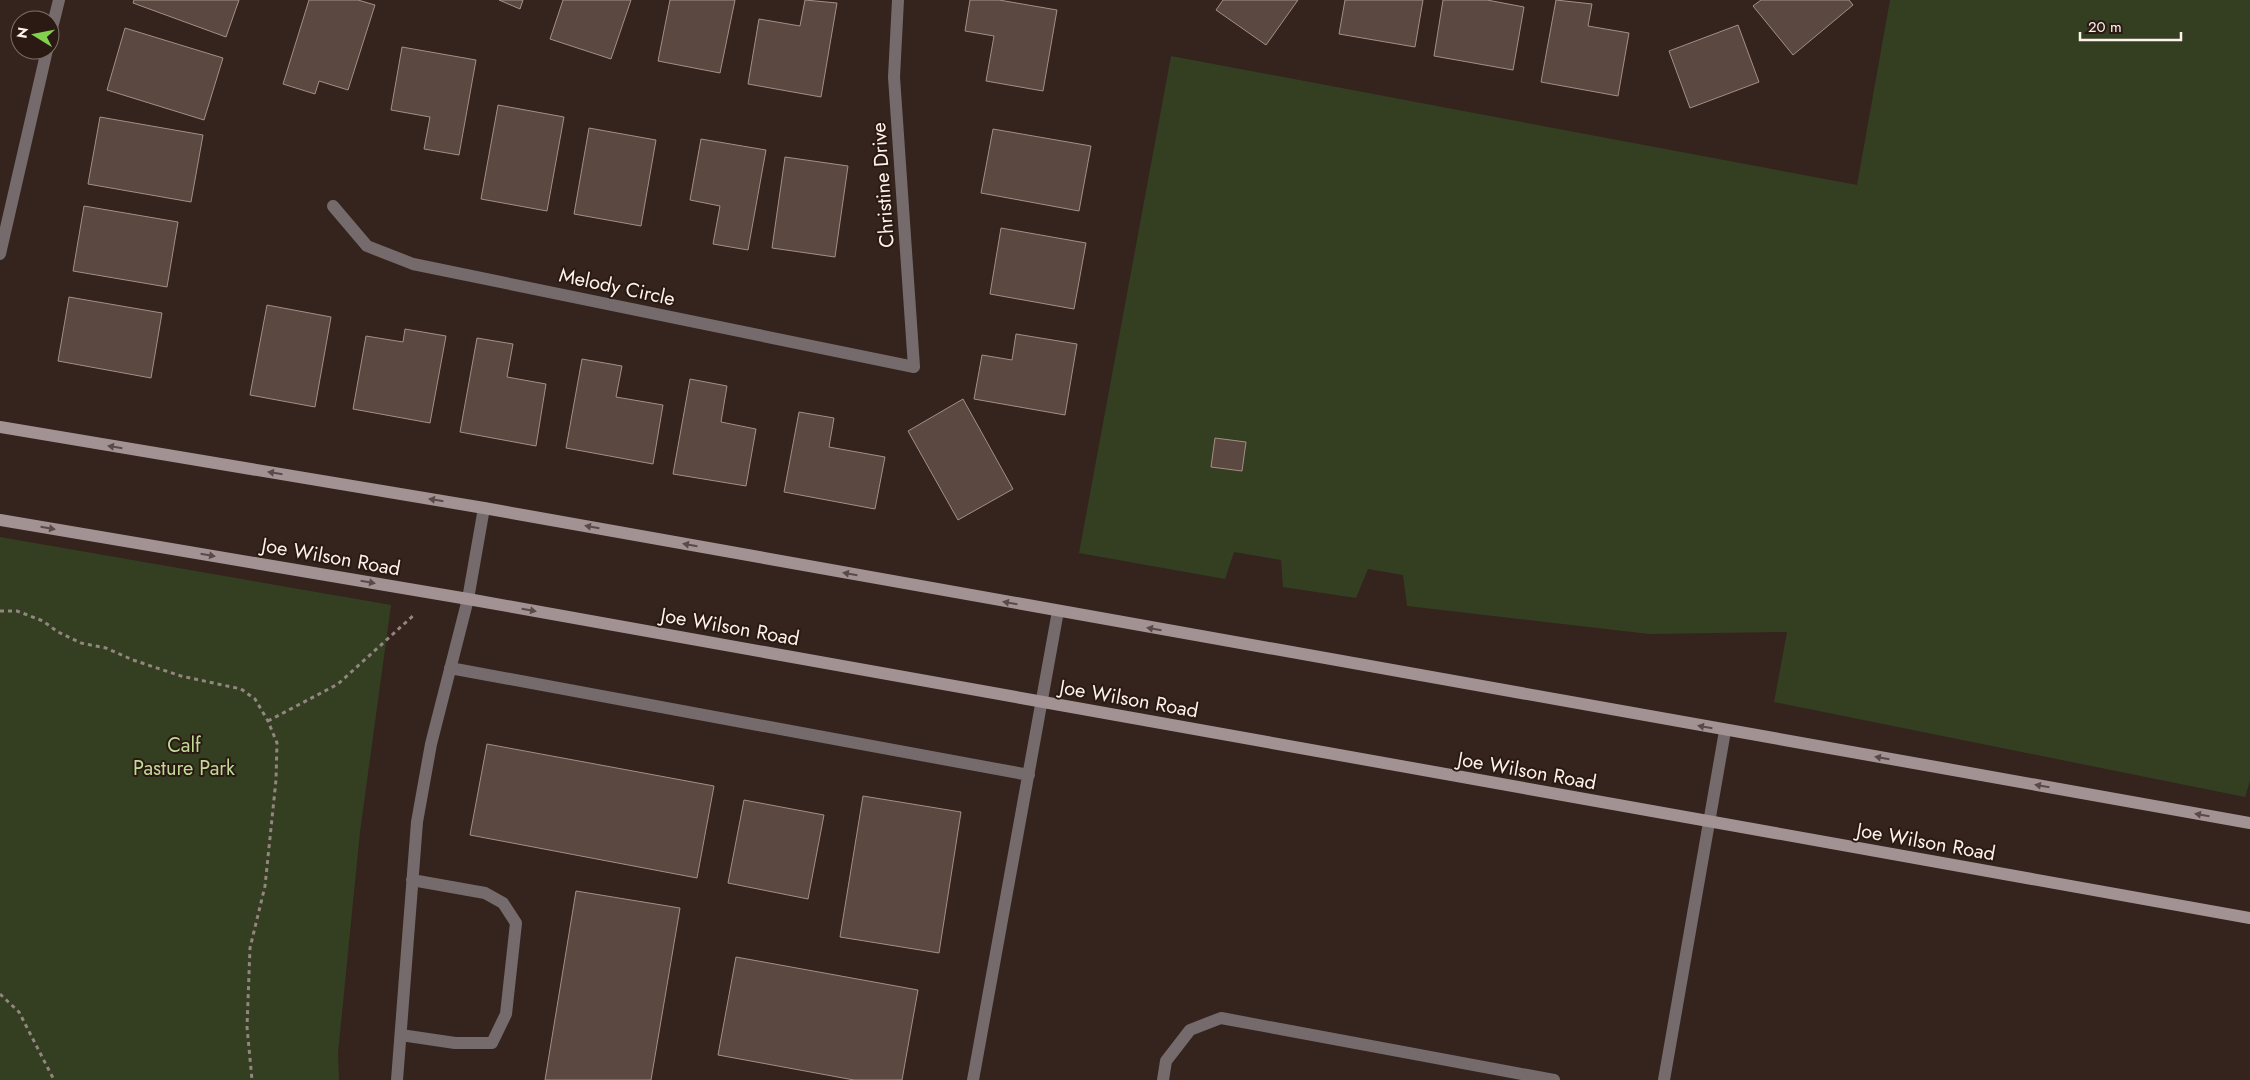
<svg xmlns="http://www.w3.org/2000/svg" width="2250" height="1080" font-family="Jost,sans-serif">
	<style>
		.green { fill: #343f21 }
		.building { fill: #5b4841; stroke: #a48f86 }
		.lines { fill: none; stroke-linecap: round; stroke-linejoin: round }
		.path { stroke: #93857f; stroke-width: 3; stroke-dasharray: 4 4; stroke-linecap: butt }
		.service { stroke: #756b6d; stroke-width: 12 }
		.minor { stroke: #756b6d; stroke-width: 12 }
		.secondary { stroke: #a29294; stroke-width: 12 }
		.oneway { fill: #5a4a47 }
		.labels { text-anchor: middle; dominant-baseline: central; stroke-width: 4; stroke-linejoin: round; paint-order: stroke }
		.street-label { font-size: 20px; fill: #fef2ed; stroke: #2a1a13 }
		.park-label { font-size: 20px; fill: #c0db97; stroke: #2a1a13 }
	</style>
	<rect width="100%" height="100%" fill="#34241d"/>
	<path class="green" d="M1890,0H2250V781L2245,797L1774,702L1787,632L1649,634L1407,606L1403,575L1368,569L1356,598L1283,587L1281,560L1234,552L1225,579L1079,553L1171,56L1857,185Z
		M0,537L391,605L360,832L338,1053L339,1080H0Z"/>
	<path class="building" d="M134,0H239L226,37L133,3Z
		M309,0H358L375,5L348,90L319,81L315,94L283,84Z
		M499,0H523L520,9Z
		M563,0H631L611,59L550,39Z
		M670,0H735L720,73L658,61Z
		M805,0L837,3L821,97L748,84L759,19L800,26Z
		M970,0H999L1057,10L1043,91L986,81L994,36L965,31Z
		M1223,0H1298L1266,45L1216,10Z
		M1345,0H1423L1415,47L1339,34Z
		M1443,0H1487L1524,7L1513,70L1434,56Z
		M1556,0L1592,4L1588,26L1629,33L1618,96L1541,82Z
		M1761,0H1849L1853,5L1793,55L1753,6Z
		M1738,25L1759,82L1690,108L1669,51Z
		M125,28L223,58L204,120L107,90Z
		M402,47L476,60L459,155L424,149L430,117L391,110Z
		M498,105L564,117L547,211L481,199Z
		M100,117L203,135L191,202L88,184Z
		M589,128L656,140L641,226L574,214Z
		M993,129L1091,146L1079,211L981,193Z
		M701,139L766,150L748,250L713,244L720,206L690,200Z
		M785,157L848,166L835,257L772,248Z
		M84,206L178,222L167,287L73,271Z
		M1001,228L1086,243L1074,309L990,294Z
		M69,297L162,313L151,378L58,361Z
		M267,305L331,317L315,407L250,395Z
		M405,329L446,336L430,423L353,409L366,336L403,342Z
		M1016,334L1077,344L1065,415L974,399L982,355L1012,360Z
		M477,338L513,344L507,377L546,384L536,446L460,432Z
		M582,359L622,366L616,397L663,405L653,464L566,448Z
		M690,379L727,386L721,422L756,429L746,486L673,474Z
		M963,399L1013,489L958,520L908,431Z
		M799,412L834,418L829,447L885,457L875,509L784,492Z
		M1215,438L1246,442L1242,471L1211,467Z
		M487,744L714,786L697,878L470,835Z
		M863,796L961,812L939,953L840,937Z
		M744,800L824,815L808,899L728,883Z
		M576,891L680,908L651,1080H545Z
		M736,957L918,990L902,1080H854L718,1055Z"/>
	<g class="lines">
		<path class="path" d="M0,611H17L43,621L58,632L81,643L106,648L133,660L181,676L241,689L255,699L268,721L277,743L276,780L265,886L250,948L247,1027L252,1080
			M268,721L338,684L415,614
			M0,994L19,1012L54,1080"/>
		<path class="service" d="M450,668L1029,775
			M401,1035L455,1043H492L506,1014L516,923L503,903L485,893L412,880
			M397,1080L417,822L431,744L468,599L484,508
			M973,1080L1058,611"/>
		<path class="minor" d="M50,36L59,0
			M333,206L367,246L413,264L914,367L894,77L898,0
			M0,254L47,50
			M1163,1080L1166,1061L1190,1030L1221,1018L1554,1080
			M1664,1080L1725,731"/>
		<path class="secondary" d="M0,427L484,508L2250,823
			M0,520L468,599L2250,918"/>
	</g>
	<defs><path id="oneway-solid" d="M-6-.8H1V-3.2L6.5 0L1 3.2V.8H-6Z" transform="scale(1.25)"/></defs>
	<g class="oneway">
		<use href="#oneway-solid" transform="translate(115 447) rotate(-171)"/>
		<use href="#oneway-solid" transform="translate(275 473) rotate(-171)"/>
		<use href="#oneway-solid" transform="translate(436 500) rotate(-171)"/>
		<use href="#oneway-solid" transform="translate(592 527) rotate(-170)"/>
		<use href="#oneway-solid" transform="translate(48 528) rotate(10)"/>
		<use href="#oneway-solid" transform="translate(690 545) rotate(-170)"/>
		<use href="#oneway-solid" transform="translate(208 555) rotate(10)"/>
		<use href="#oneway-solid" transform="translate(850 574) rotate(-170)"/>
		<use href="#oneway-solid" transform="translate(368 582) rotate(10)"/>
		<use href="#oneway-solid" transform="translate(1010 603) rotate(-170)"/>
		<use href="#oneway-solid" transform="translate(529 610) rotate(10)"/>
		<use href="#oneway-solid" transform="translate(1154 629) rotate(-170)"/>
		<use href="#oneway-solid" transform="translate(1705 727) rotate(-170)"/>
		<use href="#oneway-solid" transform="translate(1882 758) rotate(-170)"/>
		<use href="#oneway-solid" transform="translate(2042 786) rotate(-170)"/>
		<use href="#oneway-solid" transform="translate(2202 815) rotate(-170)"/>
	</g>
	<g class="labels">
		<g class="street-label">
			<text transform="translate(883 185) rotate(-94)">Christine Drive</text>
			<text transform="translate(617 287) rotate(12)">Melody Circle</text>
			<text transform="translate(331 557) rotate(10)">Joe Wilson Road</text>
			<text transform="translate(730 627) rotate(10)">Joe Wilson Road</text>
			<text transform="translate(1129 699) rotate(10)">Joe Wilson Road</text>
			<text transform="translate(1527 771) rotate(10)">Joe Wilson Road</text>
			<text transform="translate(1926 842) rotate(10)">Joe Wilson Road</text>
		</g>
		<g class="park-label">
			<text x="184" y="745">Calf<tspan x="184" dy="23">Pasture Park</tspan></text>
		</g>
	</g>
	<g transform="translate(35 35) rotate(280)"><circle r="24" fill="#2a1a13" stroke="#7f706a"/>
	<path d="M0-4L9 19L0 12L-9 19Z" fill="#83d04e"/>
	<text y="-8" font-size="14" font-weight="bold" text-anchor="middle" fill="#fef2ed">N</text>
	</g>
	<path d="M2080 32v8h101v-8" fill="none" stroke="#fef2ed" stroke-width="2.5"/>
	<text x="2088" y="32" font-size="15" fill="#fef2ed" stroke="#2a1a13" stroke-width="4" paint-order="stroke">20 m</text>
</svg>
